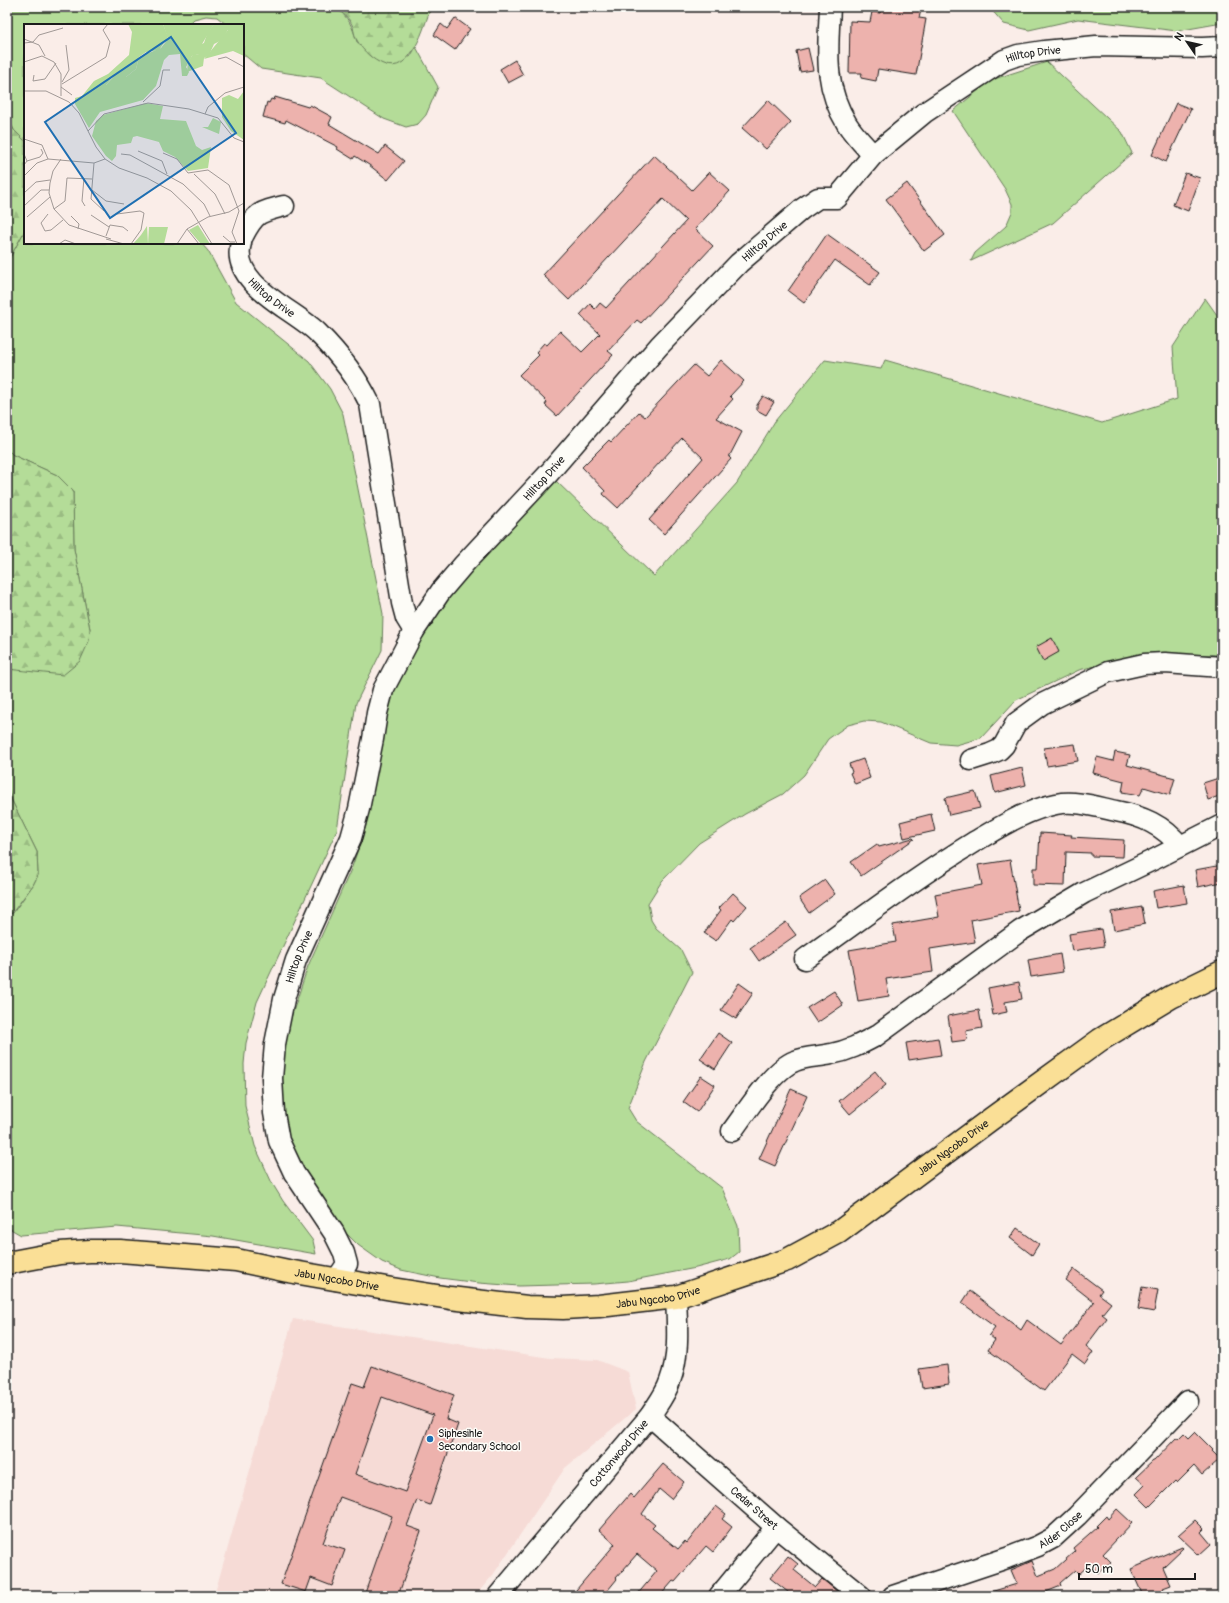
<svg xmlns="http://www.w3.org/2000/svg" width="1229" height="1603" viewBox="0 0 1229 1603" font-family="Pangolin,sans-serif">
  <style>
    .built { fill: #f6dbd6 }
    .grass { fill: #b4dc98; stroke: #687c5a }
    .forest { fill: url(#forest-firs); stroke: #687c5a }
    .building { fill: #edb2ad; stroke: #1c1c1c; fill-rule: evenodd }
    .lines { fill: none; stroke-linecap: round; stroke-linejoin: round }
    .minor-casing { stroke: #1c1c1c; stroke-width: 23 }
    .major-casing { stroke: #1c1c1c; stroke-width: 25 }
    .minor { stroke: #fdfcf7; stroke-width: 20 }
    .major { stroke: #fadf96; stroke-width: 22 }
    .poi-dot { fill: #1f6fb2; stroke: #fdfcf7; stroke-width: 1.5 }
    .labels { text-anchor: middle; stroke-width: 3; stroke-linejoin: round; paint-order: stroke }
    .street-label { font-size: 11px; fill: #1c1c1c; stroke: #fdfcf7 }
    .poi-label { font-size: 11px; fill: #1c1c1c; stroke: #fdfcf7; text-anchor: start }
    .inset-road { fill: none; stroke: #a19996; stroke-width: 1 }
    .view { fill: #1f6fb2; fill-opacity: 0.15; stroke: #1f6fb2; stroke-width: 2 }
    .inset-edge { fill: none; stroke: #1c1c1c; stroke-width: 2 }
  </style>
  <defs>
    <pattern id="forest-firs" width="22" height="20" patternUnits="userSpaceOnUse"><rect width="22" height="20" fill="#b4dc98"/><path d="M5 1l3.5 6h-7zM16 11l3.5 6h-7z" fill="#9abc82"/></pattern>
  </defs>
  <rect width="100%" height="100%" fill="#faede8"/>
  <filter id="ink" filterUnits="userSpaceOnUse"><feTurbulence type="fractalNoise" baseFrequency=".025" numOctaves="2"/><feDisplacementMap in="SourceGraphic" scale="8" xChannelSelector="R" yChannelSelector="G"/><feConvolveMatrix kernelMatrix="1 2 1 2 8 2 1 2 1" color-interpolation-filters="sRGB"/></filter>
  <g filter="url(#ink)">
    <path class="built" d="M293,1319L550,1358L597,1360L628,1372L636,1409L565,1468L493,1575L475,1596H214Z"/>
    <path class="grass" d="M7,7H335C349,18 352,25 357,42L410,57L416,47L438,87L426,115L418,124L406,127L384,119L321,78L261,69L243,54V25H227L217,17L206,16L194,19L188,25H25V141L14,130L7,117Z
      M989,7H1222V23L1177,31L1078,19L1029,30L1004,24Z
      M1047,62L1122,132L1132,153L1053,223L971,261L975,253L1006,226L1012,212V204L1005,189L953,111L991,80Z
      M25,230V243H201L208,251L236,302L309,361L330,389L343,414L383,614L382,650L356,703L337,830L257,1002L246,1043L244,1064L245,1106L255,1146L272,1183L283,1201L313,1241L316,1254L213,1236L117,1227L21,1235L7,1227V915L13,913L33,885L38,875L37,852L11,799L7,784V669L90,629L74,549L73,491L57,475L13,455L7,449V263Z
      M1205,298L1222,322V655L1145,654L1079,670L1016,700L981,738L956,745L931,743L881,722L864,721L848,725L828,739L804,775L783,794L745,814L699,843L662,881L648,903L651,920L656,928L681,950L692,972L646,1062L628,1108L636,1121L722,1188L738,1226L739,1252L730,1259L696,1268L628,1281L594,1284L519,1286L479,1283L440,1278L401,1270L382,1262L358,1245L331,1218L309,1187L287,1134L280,1094L286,1033L308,966L352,867L366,826L384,723L397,682L438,607L555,480L654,576L737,483L775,421L825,360L881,369L885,360L1102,423L1177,399L1173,347Z"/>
    <path class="forest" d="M335,7H431C424,26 412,76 383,64C373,60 363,51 358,42C355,38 354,32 353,27C350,18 342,13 335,7Z
      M7,117L14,130L25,141V230L7,263Z
      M7,449L13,455L57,475L73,491L74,549L90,629L89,641L80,661L63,675L7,669Z
      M7,784L11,799L37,852L38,875L33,885L12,913L7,915Z"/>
    <path class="building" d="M881,7H903L921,10L919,18L926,19L916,75L878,69L876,81L861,78L862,73H849L850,21L870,22L872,12L880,13Z
      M455,18L470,29L455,50L434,35L441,24L447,29Z
      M808,48L813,70L800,72L796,51Z
      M515,60L523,75L508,83L500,69Z
      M275,97L308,107L310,105L332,117L329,124L379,154L385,146L404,161L388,180L369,165L355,156L353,159L337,149L338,147L286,120L285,123L263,117L267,102L269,103L271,99L274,100Z
      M768,100L791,122L766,149L742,128Z
      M1176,103L1191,109L1166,162L1152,155Z
      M654,155L692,190L709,172L730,191L695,229L713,246L641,323L637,320L608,351L613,355L557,416L545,405L547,402L519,375L539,355L536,352L544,343L547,345L560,331L582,352L600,334L580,315L590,304L595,309L600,303L606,308L686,221L663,199L569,300L543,275Z
      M1185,173L1200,178L1188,211L1173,205Z
      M907,183L945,235L924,251L886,199Z
      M827,234L880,272L870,285L835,260L804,303L788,291Z
      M721,360L744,381L730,396L733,399L716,418L742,432L729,457L731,459L664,534L649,520L703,458L682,438L618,508L603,494L605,491L582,467L609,440L611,442L639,412L645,417L694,365L707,376Z
      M763,396L774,402L766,415L757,410V405Z
      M1052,638L1059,652L1043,661L1036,647Z
      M1075,744L1078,761L1047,766L1044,748Z
      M1115,752L1130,755L1127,765L1175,778L1170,795L1144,787L1140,795L1122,792L1124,781L1093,773L1097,757L1113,761Z
      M863,759L870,778L855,784L850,773L852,772L849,764Z
      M1022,768L1026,785L995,793L991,776Z
      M1222,777V795L1208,800L1203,783Z
      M975,791L980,808L949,815L945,798Z
      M931,814L935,831L904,838L900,822Z
      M1040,833L1072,835L1071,837L1124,840L1123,857L1091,856V853L1066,852L1065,886L1033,885V868H1038Z
      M913,838L914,839L861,876L851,862L877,844L879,847Z
      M1010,860L1019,911L971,920L975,942L930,949L933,972L886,979L889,996L858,1001L849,950L896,942L893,925L939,917L935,894L982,885L978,865Z
      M1222,865V882L1198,887L1195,870Z
      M825,880L835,894L809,913L799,898Z
      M1184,885L1187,903L1156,908L1153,891Z
      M733,893L747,906L734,921L732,919L716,941L704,933L721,910L719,908Z
      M1142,907L1145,924L1114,930L1111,912Z
      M786,922L796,935L759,961L750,948Z
      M1101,929L1104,946L1072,951L1069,934Z
      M1060,954L1063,972L1031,977L1028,960Z
      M1019,982L1022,999L1005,1002L1007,1012L993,1015L988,988Z
      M739,983L753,993L736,1019L721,1010Z
      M834,991L843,1005L817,1023L807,1008Z
      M979,1010L982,1028L966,1031L967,1040L952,1042L948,1016Z
      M718,1033L732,1043L715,1069L700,1059Z
      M938,1038L941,1055L909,1060L906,1043Z
      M875,1071L886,1085L850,1114L839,1101Z
      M701,1076L715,1085L697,1112L683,1102Z
      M791,1089L807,1096L775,1166L759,1159Z
      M1017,1228L1039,1244L1032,1255L1010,1238Z
      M1074,1269L1102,1290L1099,1294L1111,1303L1102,1314L1107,1318L1086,1346L1093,1352L1085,1364L1072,1354L1044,1391L988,1350L995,1340L989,1335L995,1327L962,1303L970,1291L1021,1330L1027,1320L1061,1345L1094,1302L1066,1280Z
      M1142,1287L1158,1290L1154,1312L1138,1309Z
      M947,1365L949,1384L922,1388L919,1369Z
      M372,1366L454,1395L446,1419L458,1424L430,1505L417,1500L407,1526L421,1531L398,1596H364L392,1516L340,1497L323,1543L345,1550L332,1586L311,1578L306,1592L281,1584L352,1383L364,1387ZM382,1397L433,1415L405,1492L355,1474Z
      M1195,1432L1213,1450L1212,1451L1220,1459L1202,1475L1194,1466L1177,1483L1175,1481L1149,1507L1136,1494L1145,1485L1136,1477L1153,1461H1154L1176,1438L1178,1439L1184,1433L1189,1438Z
      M663,1464L684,1482L671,1499L659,1489L642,1514L655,1525L652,1528L678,1549L685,1541L687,1543L716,1506L726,1514L722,1519L732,1527L713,1552L706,1546L675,1582L673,1581L660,1596H636L657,1571L637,1554L616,1578L617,1579L603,1596L598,1591L594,1596H571L615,1544L599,1530L630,1494L634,1498Z
      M1117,1509L1132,1523L1103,1554L1111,1562L1098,1573L1090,1564L1079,1574L1075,1570L1060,1583L1061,1586L1036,1596H988L987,1593L1017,1584L1011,1570L1032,1561L1038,1576L1055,1569L1075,1551L1073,1548L1097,1527L1096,1526L1106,1516L1108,1519Z
      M1195,1520L1204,1529L1201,1532L1211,1544L1199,1555L1178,1535Z
      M1182,1547L1183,1548L1163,1567L1171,1585L1163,1588L1167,1596H1143L1131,1569Z
      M788,1556L798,1564L794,1570L815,1587L822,1579L843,1596H793L770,1578Z"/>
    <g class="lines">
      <defs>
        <g id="minor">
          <path d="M830,7C828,51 823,85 847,124C854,135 864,145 873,155"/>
          <path d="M243,236C255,213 259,212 284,206"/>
          <path id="s1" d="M241,243C229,284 295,310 318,333C339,354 357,377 370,404L402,603L406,618L414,631"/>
          <path d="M971,760L990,754L999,750L1004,745L1016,723L1042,704L1108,672L1144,664L1165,663L1222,667"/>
          <path d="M805,959C861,919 915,878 974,842C1000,827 1026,810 1056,804C1075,800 1097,807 1116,811C1142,816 1163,825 1180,846"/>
          <path d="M732,1131C747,1111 773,1069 795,1061C807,1056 819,1057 831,1054C848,1051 861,1044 876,1036L1020,931L1084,893L1157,858L1222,825"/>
          <path id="s2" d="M336,1280L347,1264L344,1253L334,1233L294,1173L279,1141L274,1113L272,1078L275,1044L284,999L296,960L351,838L359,809L373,739L377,713L383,690L414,631L441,591L464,564L549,473L659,346L739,263L802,209L818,198H837L873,155L924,113L1004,60L1018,55L1044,51L1096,46L1202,48L1222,47"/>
          <path id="s3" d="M650,1416L776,1527L861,1596"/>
          <path id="s4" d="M498,1596L650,1416C657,1405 666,1394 670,1381C680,1354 677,1325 676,1297"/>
          <path d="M719,1596L776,1527"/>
          <path id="s5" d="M893,1596L1007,1558L1038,1546L1053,1538L1077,1516L1188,1401"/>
        </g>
        <g id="major">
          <path id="s6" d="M7,1263L60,1253L90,1251H120L236,1260L288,1271L392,1289L450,1298L527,1307L563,1308L599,1306L676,1297L787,1260L839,1232L991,1119L1100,1040L1171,997L1222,972"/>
        </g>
      </defs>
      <use href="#minor" class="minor-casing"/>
      <use href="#major" class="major-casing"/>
      <use href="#minor" class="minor"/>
      <use href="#major" class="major"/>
    </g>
  </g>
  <circle class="poi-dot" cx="430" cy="1439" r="4"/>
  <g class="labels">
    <g class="street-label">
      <text dy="4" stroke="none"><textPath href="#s2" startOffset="1558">Hilltop Drive</textPath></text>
      <text dy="4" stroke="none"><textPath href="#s2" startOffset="1222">Hilltop Drive</textPath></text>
      <text dy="4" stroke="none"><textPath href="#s1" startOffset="67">Hilltop Drive</textPath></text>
      <text dy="4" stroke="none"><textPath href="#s2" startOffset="898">Hilltop Drive</textPath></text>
      <text dy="4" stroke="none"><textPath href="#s2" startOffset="349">Hilltop Drive</textPath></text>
      <text dy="4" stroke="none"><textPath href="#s6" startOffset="993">Jabu Ngcobo Drive</textPath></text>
      <text dy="4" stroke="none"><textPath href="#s6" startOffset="333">Jabu Ngcobo Drive</textPath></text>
      <text dy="4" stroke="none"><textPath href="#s6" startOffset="657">Jabu Ngcobo Drive</textPath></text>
      <text dy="4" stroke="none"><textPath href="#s4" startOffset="187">Cottonwood Drive</textPath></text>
      <text dy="4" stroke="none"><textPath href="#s3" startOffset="139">Cedar Street</textPath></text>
      <text dy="4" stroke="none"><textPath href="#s5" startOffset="181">Alder Close</textPath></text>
    </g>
    <g class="poi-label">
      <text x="438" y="1437">Siphesihle<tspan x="438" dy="13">Secondary School</tspan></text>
    </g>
  </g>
  <g transform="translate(24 24)">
    <rect width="220" height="220" fill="#faede8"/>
    <path d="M139,0H190L175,25V30L168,32L162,43L165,48L163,52H158L156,30L145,31L140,36L132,62L119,76L76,88L65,104L51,80V74L58,72L70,57L82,61L94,48L102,53L112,45L115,33L137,24L144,15ZM192,0H220V32L209,27L180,35L204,6V1ZM220,67V116L207,107L198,93V74L205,71L214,75ZM122,79L139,82L136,95L162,97L172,122L178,126L187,123L184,144L164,147L151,133L139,127L135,118L113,112L109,113L107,119L93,121L92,132L88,137L82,132L68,112L72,97L79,91ZM189,94L197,98L195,110L178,103H184ZM174,201L186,220H177L165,206ZM125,203H144L140,220H124Z" fill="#b4dc98"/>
    <path d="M104,0H139L144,13L135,26L122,28L115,33L112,45L102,53L97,54L92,49L82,61L76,62L70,57L84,50L105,31L108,8ZM190,0L204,1L205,4L198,16L190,20L185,31L180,34L179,42L163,48L164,37L169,31L175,30V21L180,19L183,10ZM123,202L124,220H109L117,211Z" fill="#b4dc98"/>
    <path class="inset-road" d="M0,15L15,21L21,32M0,19L9,18L15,11L39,4M194,35L202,33L220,43M0,38L18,32L30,38L37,50V72M10,51L9,57L21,55L32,39M38,58L45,46L42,21M38,60L82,33L86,18L79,6L84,0M37,63L48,71M0,67H22L45,78L55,89L72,123L81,135L95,144L123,154L147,167L167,186L188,220M119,78L136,62L139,46H146M181,90L184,83L201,69L220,63M64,107L80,90L124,79L165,85L194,94L210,114L220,118M0,115L18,121L24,135M114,127L138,137L143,150M139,129L153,135L164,149L184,146L205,161L215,187L208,208L213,220M0,130L3,137L0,141M97,130L106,131L159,160L180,180L186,192M37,135L29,147L26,159L25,169L30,185L45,201L87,215M3,137L16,133L19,129L17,125M70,139L67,175L80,187M170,150L191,170L201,190M0,152L13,139L24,135L70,139L81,135M60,154L58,177L61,182M68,166L82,177L100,180M0,169L12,158L26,156M0,182L17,166H25M30,185L41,177L43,154L68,155M24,190L17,199L21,207L27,206L39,196M93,190L116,187L120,189L117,206L107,220M67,191L85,203M47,192L55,200L54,205M3,193L26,173M163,205L175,220M82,212L86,201L99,203L104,207M199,212L206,218H211M82,215L100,220M35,220L41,216L52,220M153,220L163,205L184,193L205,188L220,179"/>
    <path class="view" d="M147,13L212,109L86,194L21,98Z"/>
    <rect width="220" height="220" class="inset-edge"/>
  </g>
  <rect width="1229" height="1603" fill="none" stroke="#fdfcf7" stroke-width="24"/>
  <rect x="12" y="12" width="1205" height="1579" fill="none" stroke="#1c1c1c" stroke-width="1.5" filter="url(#ink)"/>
  <g transform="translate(1187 42) rotate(304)" stroke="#fdfcf7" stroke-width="3" paint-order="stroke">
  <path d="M0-3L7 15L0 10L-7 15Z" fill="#1c1c1c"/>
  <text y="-6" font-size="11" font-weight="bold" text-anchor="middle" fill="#1c1c1c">N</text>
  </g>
  <path d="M1079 1573v6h116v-6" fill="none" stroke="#1c1c1c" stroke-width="2"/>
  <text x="1085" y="1573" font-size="12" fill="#1c1c1c" stroke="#fdfcf7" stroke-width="3" paint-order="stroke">50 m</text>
</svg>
